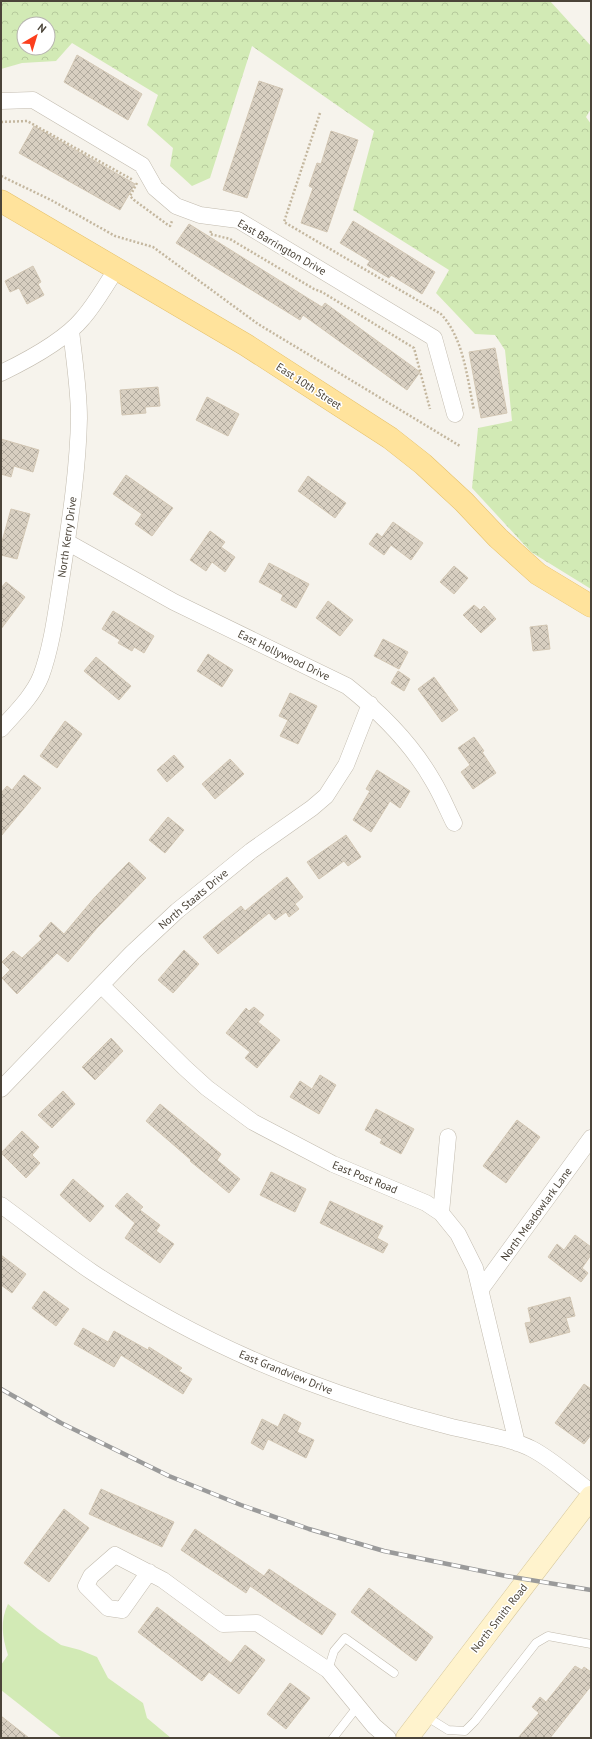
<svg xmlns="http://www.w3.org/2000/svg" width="592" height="1739" viewBox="0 0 592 1739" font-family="'PT Sans',sans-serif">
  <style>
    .green { fill: #d2eab5 }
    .forest { fill: url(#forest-crowns); fill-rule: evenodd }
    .building { fill: url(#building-cross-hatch); stroke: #d3c7b4 }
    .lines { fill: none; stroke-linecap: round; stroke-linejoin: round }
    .lane-casing { stroke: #c2bbae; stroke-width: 9 }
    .street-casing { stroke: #c2bbae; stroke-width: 17 }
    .secondary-casing { stroke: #d6c79b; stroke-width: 23 }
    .primary-casing { stroke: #e6c16a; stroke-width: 23 }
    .path { stroke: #c4b79f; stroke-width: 2.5; stroke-dasharray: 2 2; stroke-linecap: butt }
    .lane { stroke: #fff; stroke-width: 8 }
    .street { stroke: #fff; stroke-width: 16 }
    .secondary { stroke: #fff3cd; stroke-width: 22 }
    .primary { stroke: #ffe39c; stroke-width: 22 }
    .rail-casing { stroke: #9a9a9a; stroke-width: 4.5 }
    .rail { stroke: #fff; stroke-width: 3; stroke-dasharray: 9; stroke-linecap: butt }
    .labels { text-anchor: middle; stroke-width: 3; stroke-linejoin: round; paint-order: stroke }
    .street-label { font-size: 11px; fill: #4b4439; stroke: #fff }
  </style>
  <defs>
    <pattern id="forest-crowns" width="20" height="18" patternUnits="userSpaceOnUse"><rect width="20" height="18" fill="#d2eab5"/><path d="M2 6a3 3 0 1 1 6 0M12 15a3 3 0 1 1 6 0" fill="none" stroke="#b6ca9c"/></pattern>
    <pattern id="building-cross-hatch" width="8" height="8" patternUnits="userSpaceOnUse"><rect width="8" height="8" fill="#d8cfc1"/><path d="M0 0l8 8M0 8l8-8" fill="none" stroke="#b1aa9e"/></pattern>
  </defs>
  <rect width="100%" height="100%" fill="#f6f3ec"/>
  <path class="green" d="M8,1604L38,1629L61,1645L80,1650L97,1657L108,1678L143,1703L147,1718L171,1738H62L1,1690V1665L8,1655C2,1636 0,1621 8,1604Z"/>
  <path class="forest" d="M1,1H550L591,46V109L586,117L591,124V589L531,552L472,488L478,428L512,421L505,350L495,335L475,334L436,293L449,270L353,210L374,131L252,46L210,178L192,186L170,166L173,148L147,125L158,95L72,43L56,61L22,63L1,69ZM24,24H48V48H24Z"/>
  <path class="building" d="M77,55L142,94L128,120L64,82Z
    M259,81L283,89L247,198L223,190Z
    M34,126L135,184L120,210L19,153Z
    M331,131L358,140L327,232L301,223L313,188L309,186L317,163L321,164Z
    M353,221L435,272L422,294L391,275L389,278L367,265L370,261L340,243Z
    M189,224L322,307L325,303L420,372L407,390L303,315L300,320L176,243Z
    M33,266L41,282L38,284L44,295L27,304L19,288L10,292L5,281Z
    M495,348L507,413L481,418L469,352Z
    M158,387L160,406L145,407L146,413L122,415L120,390Z
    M207,397L239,414L228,436L196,420Z
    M1,439L39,450L33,472L14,466L11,477L1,474Z
    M126,475L173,508L152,536L135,524L142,514L113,494Z
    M308,476L346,503L335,518L298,491Z
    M11,509L30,514L17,559L1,555V545Z
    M393,522L423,543L411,560L391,545L384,555L369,544L377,533L382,537Z
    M210,531L225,542L221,547L235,557L225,572L212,562L206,571L190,560Z
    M269,563L309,584L296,608L281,600L283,595L259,582Z
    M454,566L468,578L454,594L440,582Z
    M6,582L25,597L1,629V588Z
    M328,601L353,620L340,636L316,618Z
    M474,605L480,610L484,606L496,619L481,633L463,615Z
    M113,611L154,636L144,653L134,647L132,651L118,643L120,640L102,629Z
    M547,625L550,649L533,651L530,627Z
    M383,639L408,652L399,669L374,656Z
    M208,654L233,670L222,687L197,671Z
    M96,657L131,686L119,700L84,671Z
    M398,671L410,679L404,691L391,683Z
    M434,677L458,710L442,722L418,689Z
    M290,693L317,706L298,744L280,736L288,720L279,716Z
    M65,721L82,734L57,768L40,756Z
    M474,737L484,751L482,752L496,773L473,789L461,772L470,765L458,748Z
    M174,755L184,767L167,782L157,770Z
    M230,759L244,774L215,799L202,784Z
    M377,770L410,791L400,808L390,801L371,832L353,820L370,791L366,789Z
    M24,775L41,788L1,836V793L7,786L12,790Z
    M168,817L184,830L165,853L149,840Z
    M346,835L361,857L348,866L344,861L319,879L307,862Z
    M129,862L146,878L97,928L68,962L57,953L17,994L2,978L10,970L2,962L13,951L22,958L42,939L39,936L51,922L64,934L95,897Z
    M287,877L303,897L295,904L299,909L289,917L286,912L275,920L269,913L218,954L203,937L241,906L245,911Z
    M184,950L199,964L173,993L158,980Z
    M254,1007L264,1015L258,1022L280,1040L257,1068L245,1058L250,1052L226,1033L246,1008L249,1011Z
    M111,1038L123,1051L95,1080L82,1067Z
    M320,1075L336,1085L319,1114L290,1097L300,1081L312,1089Z
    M63,1091L75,1104L52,1128L38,1115Z
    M160,1104L221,1154L217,1160L240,1179L229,1193L190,1161L191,1160L146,1121Z
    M376,1109L414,1129L401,1154L380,1143L382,1139L365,1130Z
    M517,1120L540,1137L506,1183L483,1166Z
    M22,1131L39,1147L32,1155L40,1163L26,1178L1,1153Z
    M271,1172L306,1189L295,1212L260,1195Z
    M73,1179L104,1206L90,1222L60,1195Z
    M127,1193L143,1207L140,1210L160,1225L156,1231L174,1244L160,1263L125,1238L135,1223L115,1206Z
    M330,1201L383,1226L377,1238L388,1244L383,1253L320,1223Z
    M575,1235L591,1247V1255L582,1268L588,1273L581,1282L548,1257L557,1244L564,1250Z
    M1,1255L26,1274L12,1293L1,1285Z
    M44,1291L69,1309L56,1326L32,1308Z
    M570,1297L575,1316L566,1318L570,1332L530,1343L525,1323L531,1322L528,1308Z
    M83,1328L108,1342L114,1331L148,1350L149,1347L182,1368L179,1371L192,1379L183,1394L121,1355L114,1367L74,1344Z
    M584,1384L591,1389V1435L584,1444L555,1423Z
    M284,1414L301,1423L297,1432L314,1440L306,1458L268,1439L263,1450L251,1443L262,1419L278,1427Z
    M101,1489L174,1522L162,1547L89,1514Z
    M64,1509L89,1528L49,1582L24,1563Z
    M195,1529L264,1576L269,1569L336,1614L322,1635L250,1586L246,1593L181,1550Z
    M369,1588L433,1637L416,1661L351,1612Z
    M157,1607L231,1663L245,1645L265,1660L239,1694L209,1672L202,1681L138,1632Z
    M575,1666L582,1670L584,1667L591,1672V1686L550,1738H518L539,1713L532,1707L540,1697L546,1702Z
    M290,1683L310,1698L286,1729L267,1714Z
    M1,1716L29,1738H1Z"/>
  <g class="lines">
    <defs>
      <path id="lane" d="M328,1670L334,1651L345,1638L394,1673
        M424,1715L448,1730L465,1731L475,1721L536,1643L548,1636L591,1644
        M333,1738L358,1706"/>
      <path id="street" d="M1,101L33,100L142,165L155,188L176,206L200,215L238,220L434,338L455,414
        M1,373C28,360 64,341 83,318C96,303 105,286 116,270
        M67,542L174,602L347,686C380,712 412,744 433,781C441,794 447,809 454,823
        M1,729C15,713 33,696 41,676C52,646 56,612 61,581C69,527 78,472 79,418C79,389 74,359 71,330
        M101,985L185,1068L207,1088L253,1122L333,1164L426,1203L441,1213L458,1234L475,1268L517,1443
        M1,1089L132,953L177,911L251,851L312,808L326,796L346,765L370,704
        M1,1205C31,1227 61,1251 92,1272C158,1316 231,1353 305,1381C352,1399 401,1414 448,1426C475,1433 508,1437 532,1449C553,1460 572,1478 591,1492
        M441,1213L448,1137
        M481,1289L591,1138
        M149,1572L122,1610L108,1608L86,1586L91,1576L115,1555L163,1580L223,1624L257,1623L328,1670L374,1726L388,1738"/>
      <path id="secondary" d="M407,1738L591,1497"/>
      <path id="primary" d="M1,201L246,345L390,438L423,464L464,502L498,538L538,574L591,606"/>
    </defs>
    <use href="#lane" class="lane-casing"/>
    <use href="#street" class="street-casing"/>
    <use href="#secondary" class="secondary-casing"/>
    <use href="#primary" class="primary-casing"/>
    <path class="path" d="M320,113L284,222L441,314C464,339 467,378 474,410
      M1,122L27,121L133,180
      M1,176L51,200L115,236L153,247L258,324L460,446
      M137,183L130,196L134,200L168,225L170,226L172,221
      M211,231L210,234L230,239L314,289L322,292L414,348L430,409"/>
    <use href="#lane" class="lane"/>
    <use href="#street" class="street"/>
    <use href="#secondary" class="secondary"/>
    <use href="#primary" class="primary"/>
    <defs>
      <path id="rail" d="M1,1389L61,1423L169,1476L241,1505L309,1529L384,1551L506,1576L591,1590"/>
    </defs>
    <use href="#rail" class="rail-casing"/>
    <use href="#rail" class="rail"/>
  </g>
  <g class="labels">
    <g class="street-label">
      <text transform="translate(282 247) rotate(30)" y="4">East Barrington Drive</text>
      <text transform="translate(309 386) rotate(33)" y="4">East 10th Street</text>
      <text transform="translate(67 537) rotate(-82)" y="4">North Kerry Drive</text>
      <text transform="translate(284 655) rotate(26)" y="4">East Hollywood Drive</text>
      <text transform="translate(193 899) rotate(-40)" y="4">North Staats Drive</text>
      <text transform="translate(365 1177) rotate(22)" y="4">East Post Road</text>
      <text transform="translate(536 1214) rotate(-54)" y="4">North Meadowlark Lane</text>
      <text transform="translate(286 1372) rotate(22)" y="4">East Grandview Drive</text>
      <text transform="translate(499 1618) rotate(-52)" y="4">North Smith Road</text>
    </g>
  </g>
  <rect width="592" height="1739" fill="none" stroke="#4b4439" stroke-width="4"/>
  <g transform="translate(36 36) rotate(38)"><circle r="19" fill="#ffffff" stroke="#b7b4b0"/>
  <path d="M0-3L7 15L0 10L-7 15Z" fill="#fc3f1d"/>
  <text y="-6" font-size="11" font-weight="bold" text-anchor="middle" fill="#4b4439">N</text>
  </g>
</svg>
